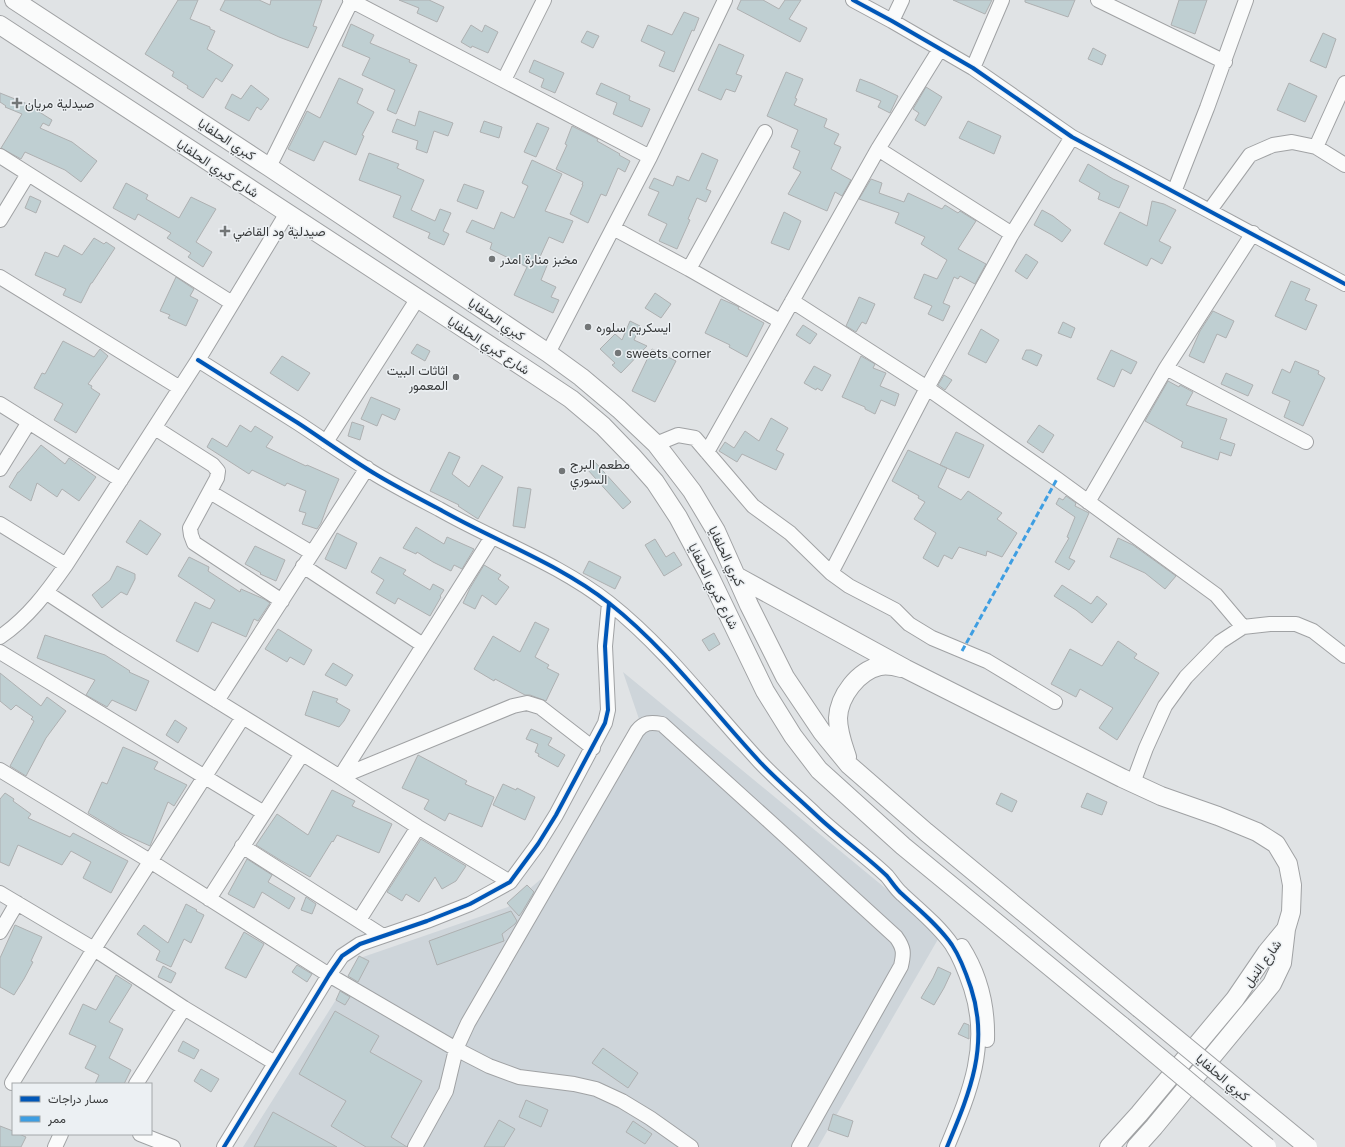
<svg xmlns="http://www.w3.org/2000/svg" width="1345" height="1147" viewBox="0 0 1345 1147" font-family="'DM Sans',Vazirmatn,sans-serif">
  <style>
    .built { fill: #ced5da }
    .building { fill: #bfcfd2; stroke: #aeb0b1 }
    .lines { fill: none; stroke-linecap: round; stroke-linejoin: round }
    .minor-casing { stroke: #a0a2a4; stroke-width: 16 }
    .major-casing { stroke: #a0a2a4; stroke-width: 20 }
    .minor { stroke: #fafbfb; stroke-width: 14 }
    .major { stroke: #fafbfb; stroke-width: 18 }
    .major-bridge-casing { stroke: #a0a2a4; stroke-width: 20; stroke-linecap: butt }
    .major-bridge { stroke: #fafbfb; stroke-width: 18 }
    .quiet { stroke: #3e9ee2; stroke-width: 3; stroke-dasharray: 6 3; stroke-linecap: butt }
    .cycleway-casing { stroke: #ecf0f3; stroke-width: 6 }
    .cycleway { stroke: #0057b8; stroke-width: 4 }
    .poi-dot { fill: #737677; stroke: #ecf0f3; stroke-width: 1.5 }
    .labels { text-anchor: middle; stroke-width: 3; stroke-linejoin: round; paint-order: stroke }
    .poi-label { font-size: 13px; fill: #393b3c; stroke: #ecf0f3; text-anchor: start }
    .street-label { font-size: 13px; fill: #393b3c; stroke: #ecf0f3 }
  </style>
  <rect width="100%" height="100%" fill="#e0e3e5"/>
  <path class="built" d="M623,672L941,934L818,1147H243L363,957L508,907L547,874L640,722Z"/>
  <path class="building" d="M178,0H198L190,19L210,27V29L215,31L207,49L233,65L222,82L216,78L203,98L187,88L188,86L172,76L174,72L145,54Z
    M225,0H259L270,5L271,0H322L313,26L317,27L308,48L279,37L220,10Z
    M399,0H429L444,7L437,22L417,13L419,8Z
    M741,0H763L779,9L785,0H801L789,19L807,28L800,42L737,9Z
    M953,0H992L985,14Z
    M1025,0H1075L1068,17L1025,2Z
    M1179,0H1207L1195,34L1171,25Z
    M684,12L699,18L694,31L692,30L674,72L659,66L665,52L641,41L648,25L672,35Z
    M351,24L374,35L370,43L410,60L409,62L417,65L396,114L387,110L395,90L362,75L370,58L342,46Z
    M471,25L482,32L485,25L498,32L488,53L472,46L471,48L461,42Z
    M587,31L599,36L593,48L581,42Z
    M1323,33L1336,39L1326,68L1310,61Z
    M719,44L744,55L736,74L742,76L735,92L726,89L721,100L698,90Z
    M1093,48L1106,55L1102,65L1088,59Z
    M534,60L564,73L555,93L541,87L544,79L529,72Z
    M786,72L803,79L795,98L797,99L794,105L827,119L824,127L839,134L834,144L841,147L831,169L851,180L842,196L835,192L827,211L788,194L801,172L793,168L800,151L791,147L798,130L767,116Z
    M339,78L363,89L357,103L374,112L362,135L364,136L356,155L324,141L314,161L288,149L307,111L320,118Z
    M860,79L873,84L898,96L890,113L878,107L881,101L856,91Z
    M601,83L630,96L629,100L650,109L642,127L613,114L617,103L596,94Z
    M1289,83L1317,96L1305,122L1277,110Z
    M251,85L269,99L261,110L257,107L249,121L225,108L232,94L241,99Z
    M926,87L942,97L925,126L915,120L919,113L913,109Z
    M0,93L25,103L52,120L49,126L43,123L40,128L72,142L97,161L81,182L65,170L25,152L21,159L1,148L22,114L5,107L6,106L0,102Z
    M419,111L453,123L448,136L434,131L427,153L416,149L418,141L392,132L397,119L415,126Z
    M484,121L502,127L499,138L480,132Z
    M968,121L1001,136L994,154L959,138Z
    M537,123L549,128L536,157L524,152Z
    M572,126L598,139L597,141L620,154L619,155L630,161L625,172L618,168L606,196L601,194L588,223L570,214L583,185H582L583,182L556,169L567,145L565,144Z
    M369,153L399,164L397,168L424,180L411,210L435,221L440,209L451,213L443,231L449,234L444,245L428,238L430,233L393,217L401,196L359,180Z
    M702,153L718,160L706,189L711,191L706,202L697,198L688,219L690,220L677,249L659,241L667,224L648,215L659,192L649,188L654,178L673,186L677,176L689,181Z
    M532,160L562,174L545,211L573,221L563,243L549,237L539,259L548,263L541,280L556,287L551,297L559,300L553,313L514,295L527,267L490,249L492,243L466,232L472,220L494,229L501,212L514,218L528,186L522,183Z
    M1088,164L1113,179L1129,186L1119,208L1098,199L1100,193L1079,181Z
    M871,179L882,183L879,193L904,202L908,193L942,209L945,205L958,213L960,211L976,221L958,249L986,264L975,284L960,276L958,279L954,277L943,303L950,306L943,321L928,314L932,306L914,298L924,274L937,279L947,260L921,244L925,237L895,223L899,213L859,199Z
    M126,183L148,195L146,199L179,218L191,197L216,209L196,242L212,252L203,267L188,257L191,253L167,238L171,233L138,214L135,220L113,208Z
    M464,184L484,191L477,209L457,201Z
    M30,196L41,201L36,213L25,208Z
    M1152,201L1164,204L1176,210L1159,241L1171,247L1162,264L1151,258L1147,266L1104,244L1120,212L1147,226Z
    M1042,210L1053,216L1071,230L1062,242L1052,235L1034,225Z
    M784,212L801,221L789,250L771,243Z
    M94,238L104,244L106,242L115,248L92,283H91L81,303L63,295L66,289L35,275L45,252L58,257L64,245L82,255Z
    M1026,254L1038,262L1027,279L1015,271Z
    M176,277L194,289L190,296L198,300L186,326L168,318L170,315L160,311Z
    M1291,281L1310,289L1305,300L1317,305L1306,330L1275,316Z
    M655,293L671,304L661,318L645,308Z
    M859,297L875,304L866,324L862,322L856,332L846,326Z
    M721,299L735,305L739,307L738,309L764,323L747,357L729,347L730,345L705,333Z
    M1213,311L1234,321L1226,338L1217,334L1204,363L1189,356L1200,331Z
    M630,321L640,326L634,340L647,346L621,373L612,365L615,363L600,349L615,334L622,340Z
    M1063,322L1075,328L1071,338L1058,333Z
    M803,325L817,334L810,344L796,335Z
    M981,329L999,340L986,363L968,354Z
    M63,341L94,357L100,349L108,356L88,384L92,386L91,388L100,394L76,433L54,420L63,404L34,388L42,373L45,374Z
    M417,344L430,351L425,361L411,353Z
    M652,349L676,361L655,402L632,391Z
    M1026,350H1031L1042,355L1037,366L1022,359Z
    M1111,350L1137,362L1131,374L1122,369L1114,387L1097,379Z
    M282,356L310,373L298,391L270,373Z
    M861,356L875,364L873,368L886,373L880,386L899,394L895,406L881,400L875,414L865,409V407L842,397Z
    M1295,361L1319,371L1318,374L1325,378L1303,426L1284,417L1290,401L1272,393L1282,369L1290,373Z
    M814,366L831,375L822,391L817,388L816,390L804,383Z
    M1226,373L1253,385L1248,396L1221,384Z
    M944,375L952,380L945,390L938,385Z
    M1168,381L1179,387L1180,385L1193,392L1186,405L1227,419L1220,439L1235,444L1231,456L1220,452L1218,460L1181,447L1183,442L1145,421Z
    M371,397L400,409L395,420L382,414L377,426L361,419Z
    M771,418L788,428L776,450L784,454L776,470L742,454L737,462L719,451L725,442L734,448L745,431L759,441Z
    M352,422L364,426L360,440L348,436Z
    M240,425L251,432L255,426L273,437L266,447L306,466L307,465L339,479L328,504L321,523L317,529L302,524L306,513L299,511L306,491L287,483L285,486L252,470L249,474L207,447L212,438L227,447Z
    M1039,425L1054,435L1043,453L1027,442Z
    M956,432L984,445L969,478L940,465Z
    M41,445L65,464L69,458L96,477L79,501L62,489L57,497L37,483L31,501L9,487L18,472H19Z
    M908,450L947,468L938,487L961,500L968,491L1002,513L997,519L1017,533L1002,557L987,551L986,556L959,547L952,559L944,555L938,567L923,558L936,533L914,519L925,502L918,498L919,496L892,481Z
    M449,452L460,457L452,474L469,487L482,465L503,477L478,519L458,506L459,505L430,491Z
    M595,462L631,502L623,509L587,469Z
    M518,487L531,489L525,528L513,526Z
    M1066,496L1076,503L1075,506L1089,513L1069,558L1075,561L1069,570L1055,562L1069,538L1067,537L1075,517L1056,504L1059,498L1063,500Z
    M140,520L161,534L147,555L126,542Z
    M416,527L444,544L447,537L474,549L462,569L454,565L451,571L433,562L417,552L416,554L403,548Z
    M337,533L357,543L346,569L325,559Z
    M1118,538L1133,545L1176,576L1165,589L1145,573L1110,557Z
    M655,539L666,557L674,552L682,565L664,576L645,545Z
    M255,546L285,560L276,581L260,574L261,573L245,564Z
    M189,557L209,567L208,571L240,592L241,589L264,599L270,603L258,621L254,619L246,637L212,622L198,652L176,641L195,602L210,609L215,600L178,576Z
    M380,557L406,570L403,574L430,590L433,584L444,590L440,596L441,597L430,616L398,598L395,604L376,593L384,580L371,572Z
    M589,561L621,577L615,589L583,573Z
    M484,565L501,575L498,579L509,587L496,605L482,595L475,609L463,603L470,588Z
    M117,566L135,574V579L127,595L121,592L102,608L92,595L110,580Z
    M1062,585L1091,604L1097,596L1107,604L1092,623L1076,610L1054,596Z
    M535,622L549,629L535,657L549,665L547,668L559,674L546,701L530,695H525L495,679L494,681L474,669L493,636L520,652Z
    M278,629L312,650L304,665L290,657L287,662L265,649Z
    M714,633L720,644L709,651L702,640Z
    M45,635L105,655L130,671L129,672L149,681L136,711L112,700L107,707L86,695L95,680L37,658Z
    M1118,641L1137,654L1134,658L1159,673L1117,740L1099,728L1113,708L1080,689L1076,697L1051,684L1070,649L1102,666Z
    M333,663L353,675L346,686L325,675Z
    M0,673L41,706L47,697L66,711L46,738L26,776L10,766L34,721L31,719L33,717L16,705L11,710L0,701Z
    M313,691L338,699L336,702L350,710L344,721L339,727L305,715Z
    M175,720L187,728L178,743L166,735Z
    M531,729L552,738L548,745L565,755L558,767L538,756L539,754L535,752L538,744L526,739Z
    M123,747L158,762L154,769L187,785L174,806L168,802L150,846L121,833L88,813L102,782L107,784Z
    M418,755L467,781L465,784L494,797L482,827L449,813L445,821L424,809L429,800L402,788Z
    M503,784L516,790L517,788L535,797L525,820L493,805Z
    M332,790L355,801L352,806L392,824L379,853L337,835L333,842L332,841L310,877L280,860L256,845L277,814L308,835Z
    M5,793L14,799L13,801L31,814L28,818L70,837L73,833L128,861L111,893L83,878L91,862L71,851L62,865L18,845L9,866L0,862V799Z
    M1001,793L1017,801L1012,812L996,804Z
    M1087,793L1107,802L1102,815L1081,807Z
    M421,839L466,866L456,881L442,889L435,877L419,902L406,894L402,901L387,892Z
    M247,859L272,875L268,882L295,898L289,909L262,892L254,908L228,894Z
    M527,885L534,892L522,912L519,916L507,903Z
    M306,897L316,904L312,914L301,910Z
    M186,904L197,910L196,911L204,915L191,943L184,939L171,967L156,960L160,951L137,934L144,925L168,943Z
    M511,911L517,921L515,924L502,934L504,941L437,965L429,941Z
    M15,925L42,937L31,961L33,962L24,979L14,995L0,987V958Z
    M244,932L264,944L246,978L225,968Z
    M359,956L369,961L358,982L348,976Z
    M297,965L312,974L307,982L292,972Z
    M163,966L176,973L171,983L158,977Z
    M938,967L951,973L944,988L934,1005L921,998L933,978Z
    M116,975L132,985L109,1022L123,1029L109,1058L131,1070L124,1084H95L99,1075L85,1068L96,1046L69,1034L83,1004L96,1010Z
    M340,991L350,997L345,1005L336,1000Z
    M335,1011L379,1036L370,1052L422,1081L391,1137L407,1147H366L331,1126L346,1101L299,1074Z
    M964,1023L969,1025V1039L958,1034Z
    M183,1041L199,1050L194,1059L178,1051Z
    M603,1048L638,1073L628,1088L592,1063Z
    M201,1069L219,1079L211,1092L194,1081Z
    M526,1100L548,1110L541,1127L519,1117Z
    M273,1112L337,1147H254Z
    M833,1114L853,1121L848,1137L828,1130Z
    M499,1120L515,1129L504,1147H484Z
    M633,1121L652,1134L645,1144L626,1132Z
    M0,1126L13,1131V1134H19L26,1137L21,1147H0Z"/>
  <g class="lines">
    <defs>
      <path id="minor" d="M350,0L650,157
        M853,0L892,21L973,68L1072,137L1345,284
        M1098,0L1225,62
        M892,21L902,0
        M973,68L1002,0
        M504,80L544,0
        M1316,147L1345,83
        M878,149L1012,234
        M0,156L232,303
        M269,167L352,0
        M1174,192L1207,108L1246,0
        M1210,210L1250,155L1273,145L1292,142L1316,147L1345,165
        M0,220L28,174
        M613,228L689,269L780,321
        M689,269L765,132
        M0,277L180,388
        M792,301L927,388L1057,479L1216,595L1243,627
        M548,353L650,157L725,0
        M198,360C231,381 265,402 298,423C324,440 350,459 377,475C397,487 418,498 439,509C495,541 558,563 609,603C667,649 710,708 760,762C777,780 797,797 815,814C838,836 864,854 887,876C892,882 896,889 902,894C919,910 938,925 952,945C960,957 966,973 971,988C990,1046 969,1094 947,1147
        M1166,368L1306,442
        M0,404L121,480
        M155,428L213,465L218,471L217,478L190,528L191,535L194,543L282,601
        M326,442L418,298
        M656,444L678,435L695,438L753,506L790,533L831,573L849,586L895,610L909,624L932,638L987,661L1055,702
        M707,452L878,149L940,49
        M0,469L29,422
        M210,492L312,553
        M1088,502L1166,368L1253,233
        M0,524L66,565
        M303,566L423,645
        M831,573L927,388L1012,234L1072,137
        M47,593L117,639L340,777L418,827L510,882
        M0,637C28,618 47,592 66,565L198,360L287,213
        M0,652L264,813
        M217,701L367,468
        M0,770L150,861L329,975L456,1049L489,1066L519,1077L574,1084L596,1089L622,1101L650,1118L691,1147
        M340,777L492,537
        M340,777L513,706L527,703L540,707L593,748
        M1133,783L1146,748L1165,706L1186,677L1220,642L1243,627L1270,624H1296L1313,631L1345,656
        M242,846L383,936
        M0,893L94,949L184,1008L275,1063
        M209,899L302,754
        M359,920L418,827
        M0,932L17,903
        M962,946C980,974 988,1007 987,1040
        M12,1083L94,949L243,717
        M136,1084L184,1008
        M140,1134L173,1147
        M55,1147L61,1134
        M224,1147L329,975L342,956L360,944L427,921L470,904L510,882L538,844L556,815L605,723L608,710L605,646L609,603
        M415,1147L446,1091L456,1049L468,1023L637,731C644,722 651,722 662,724L769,821L896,937C904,948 904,953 901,966L799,1147"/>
      <path id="major" d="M14,0L269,167L548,353L581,377L619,409L656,444L692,491L716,531L749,605L785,677L822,732L849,765L926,832L1139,1008
        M0,25L535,375L571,399L603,426L632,456L655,482L678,517L709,575L765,691L793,736L819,770L903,846L1122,1026
        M738,577L906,669L1122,778L1161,796L1218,816L1257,832L1276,844L1288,864L1292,885L1291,912L1286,929L1282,963L1272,984L1154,1127L1136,1147
        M847,757C843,745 838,732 838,718C839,696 858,671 880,666C887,665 894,666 901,668
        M1109,1147L1139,1114L1235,999L1267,952L1286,929"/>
    </defs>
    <use href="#minor" class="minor-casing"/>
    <use href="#major" class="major-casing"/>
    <use href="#minor" class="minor"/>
    <use href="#major" class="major"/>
    <defs>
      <path id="major-bridge" d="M1139,1008L1308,1147
        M1122,1026L1267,1147"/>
    </defs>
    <use href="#major-bridge" class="major-bridge-casing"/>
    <use href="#major-bridge" class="major-bridge"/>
    <path class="quiet" d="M962,651L1057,479"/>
    <defs>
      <path id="cycleway" d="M853,0L892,21L973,68L1072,137L1345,284
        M198,360C231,381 265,402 298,423C324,440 350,459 377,475C397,487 418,498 439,509C495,541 558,563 609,603C667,649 710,708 760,762C777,780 797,797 815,814C838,836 864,854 887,876C892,882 896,889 902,894C919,910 938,925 952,945C960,957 966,973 971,988C990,1046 969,1094 947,1147
        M224,1147L329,975L342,956L360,944L427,921L470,904L510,882L538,844L556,815L605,723L608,710L605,646L609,603"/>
    </defs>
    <use href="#cycleway" class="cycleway-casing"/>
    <use href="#cycleway" class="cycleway"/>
  </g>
  <g class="poi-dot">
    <path d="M15 97h4v4h4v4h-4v4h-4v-4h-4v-4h4z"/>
    <path d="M223 225h4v4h4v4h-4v4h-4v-4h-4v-4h4z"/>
    <circle cx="492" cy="259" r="4"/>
    <circle cx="588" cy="327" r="4"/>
    <circle cx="618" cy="353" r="4"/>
    <circle cx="456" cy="377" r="4"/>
    <circle cx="562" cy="471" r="4"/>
  </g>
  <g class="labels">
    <g class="poi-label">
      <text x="25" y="108">صيدلية مريان</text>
      <text x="233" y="236">صيدلية ود القاضي</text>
      <text x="500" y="264">مخبز منارة امدر</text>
      <text x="596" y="332">ايسكريم سلوره</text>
      <text x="626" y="358">sweets corner</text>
      <text x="448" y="375" text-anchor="end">اثاثات البيت<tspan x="448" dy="15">المعمور</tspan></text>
      <text x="570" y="469">مطعم البرج<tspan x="570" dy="15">السوري</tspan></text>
    </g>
    <g class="street-label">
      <text transform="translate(227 139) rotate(33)" y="5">كبري الحلفايا</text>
      <text transform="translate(218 168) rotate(33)" y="5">شارع كبري الحلفايا</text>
      <text transform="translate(497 319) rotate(34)" y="5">كبري الحلفايا</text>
      <text transform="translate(489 345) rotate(33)" y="5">شارع كبري الحلفايا</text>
      <text transform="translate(727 556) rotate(64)" y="5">كبري الحلفايا</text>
      <text transform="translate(714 586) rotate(63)" y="5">شارع كبري الحلفايا</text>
      <text transform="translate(1262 963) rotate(-54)" y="5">شارع النيل</text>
      <text transform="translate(1223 1077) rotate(40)" y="5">كبري الحلفايا</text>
    </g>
  </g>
  <rect x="12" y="1083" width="140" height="52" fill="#ecf0f3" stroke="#a4a8aa"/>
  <rect x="20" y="1096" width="20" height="6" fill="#0057b8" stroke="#a4a8aa"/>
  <text x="48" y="1103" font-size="12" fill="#393b3c">مسار دراجات</text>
  <rect x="20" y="1116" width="20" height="6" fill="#3e9ee2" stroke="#a4a8aa"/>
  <text x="48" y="1123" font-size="12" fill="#393b3c">ممر</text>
</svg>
